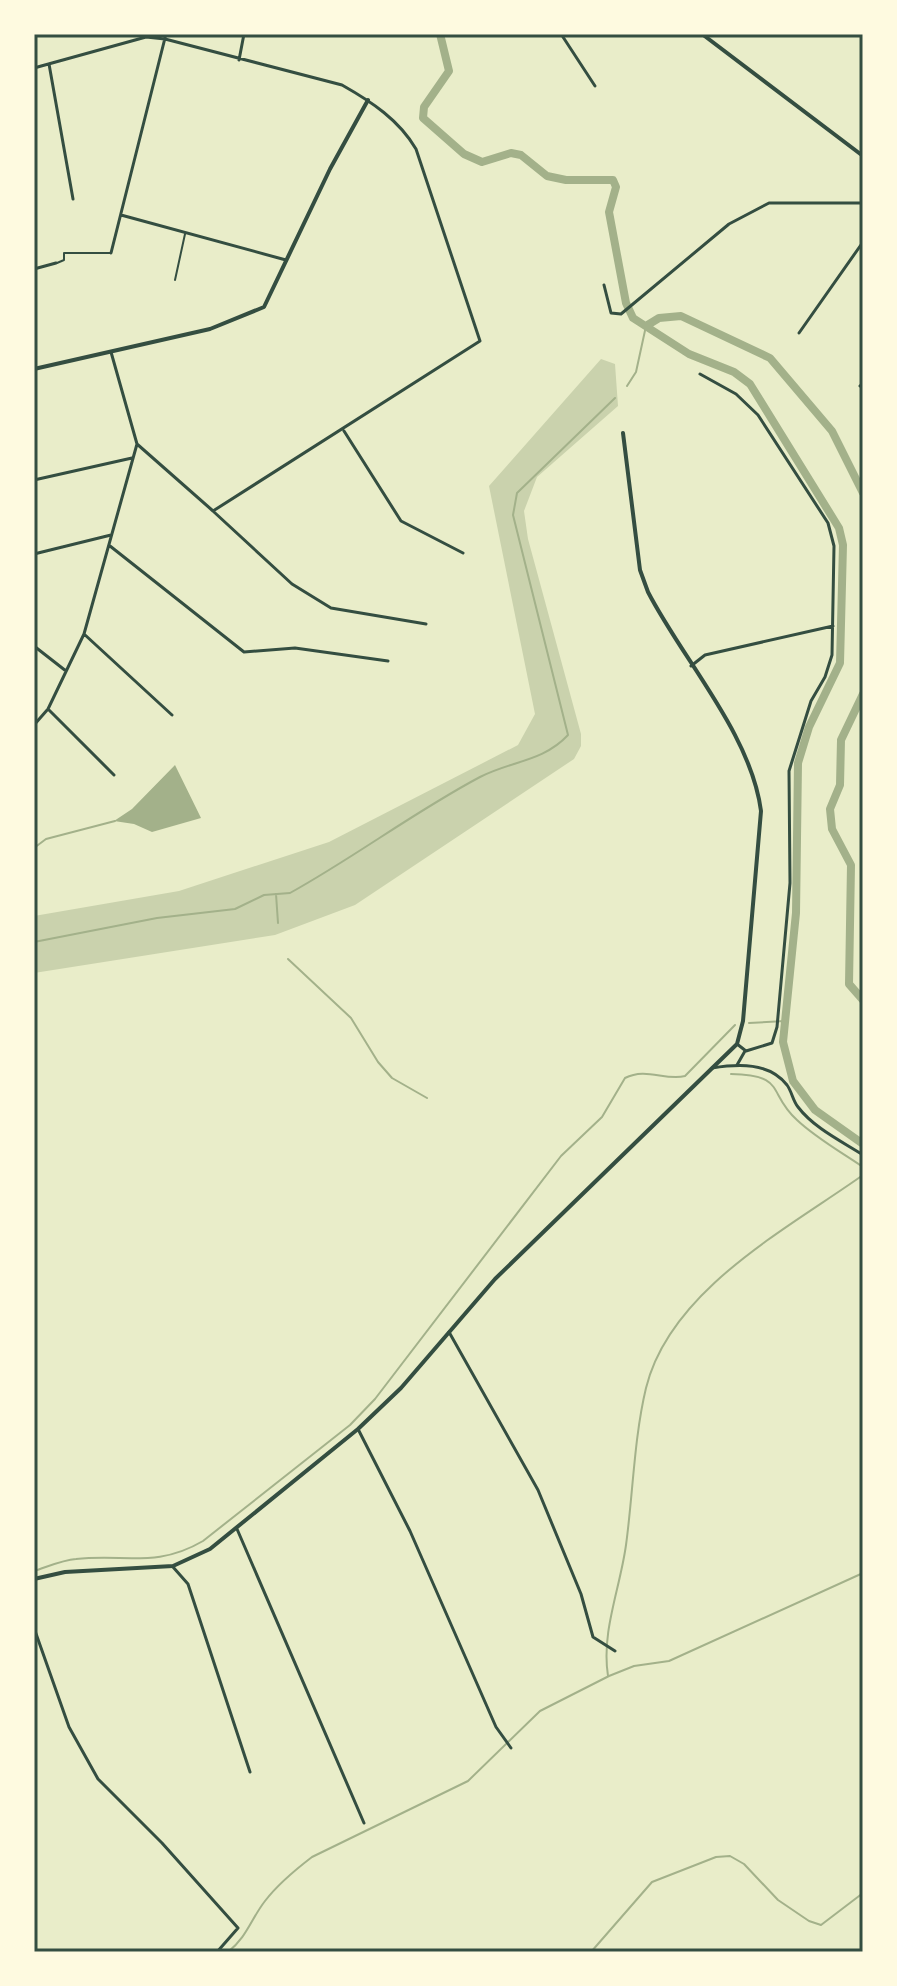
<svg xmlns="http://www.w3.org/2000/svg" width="897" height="1986" viewBox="0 0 897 1986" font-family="Commissioner,sans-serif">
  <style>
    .green { fill: #cad2ad }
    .water { fill: #a3b18a }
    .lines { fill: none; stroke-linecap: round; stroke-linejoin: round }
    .stream { stroke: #a3b18a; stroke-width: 2 }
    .canal { stroke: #a3b18a; stroke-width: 8 }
    .pedestrian { stroke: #344e41; stroke-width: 2 }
    .minor { stroke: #344e41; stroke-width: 3 }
    .tertiary { stroke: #344e41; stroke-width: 4 }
    .secondary { stroke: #344e41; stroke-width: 4 }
    .neatline { fill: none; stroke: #344e41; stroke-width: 3 }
  </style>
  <rect width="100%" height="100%" fill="#e9edc9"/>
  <path class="green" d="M601,359L615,364L618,406L537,477L524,511L528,539L581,734V746L574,759L355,905L275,935L34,973V916L179,891L329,842L518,745L535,714L489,486Z"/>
  <path class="water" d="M175,765L201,818L152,832L134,824L114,821L132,809Z"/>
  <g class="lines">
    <path class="stream" d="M627,386L636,372L646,326
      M34,848L46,839L115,821
      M276,894L278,923
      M34,942L157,918L235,909L264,895L290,893C355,857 414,812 480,777C510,761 543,762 568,735L513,515L517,493L615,398
      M288,959L351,1018L378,1062L392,1078L427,1098
      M749,1023L785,1021
      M731,1074C787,1075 767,1093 797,1120C816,1138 841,1152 863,1167
      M34,1571C47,1567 62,1560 76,1559C126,1554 157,1568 203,1541L350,1425L375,1399L561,1156L602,1117L625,1078C646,1067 665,1081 685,1076L735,1025
      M608,1676C601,1632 620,1589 626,1545C633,1494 634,1438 646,1388C670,1290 787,1229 863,1175
      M228,1952C247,1937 251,1919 265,1901C278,1884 295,1870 312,1857L468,1781L540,1711L609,1676L634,1666L669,1661L863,1573
      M591,1952L652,1882L716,1857L730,1856L744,1864L778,1900L809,1921L821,1925L863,1893"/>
    <path class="canal" d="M440,34L449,71L424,107L423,118L464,154L482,162L511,153L521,155L547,176L566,180H613L616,187L609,212L626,303L633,318L689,354L734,372L750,384L839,528L843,545L840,663L809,727L798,763L796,913L783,1042L793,1081L815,1110L863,1144
      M646,326L659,318L681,316L770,358L832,431L863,493
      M863,694L841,740L840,785L830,809L832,829L851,865L849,984L863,1000"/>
    <path class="pedestrian" d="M57,263L64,260V253H110
      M175,280L185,234"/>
    <path class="minor" d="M566,34L563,37L595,86
      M239,60L244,34
      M49,64L73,199
      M34,68L146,37L165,39L342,85C372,102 399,120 416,149L480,341L213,511L137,444
      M121,215L286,260
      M111,253L166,34
      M34,269L56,263
      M604,285L611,313L621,314L729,224L769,203H863
      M799,333L863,242
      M700,374L736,394L758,415L828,523L834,546L832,655L825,677L811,701L789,771L790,883L777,1027L772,1043L746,1051L737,1044
      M860,386L863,383
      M344,431L401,521L463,553
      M34,480L132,458
      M214,512L292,584L331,608L426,624
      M110,546L244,652L295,648L388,661
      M34,554L111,535
      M84,634L172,715
      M34,646L66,671
      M691,666L705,655L833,626
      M49,710L114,775
      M34,725L48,709L84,634L137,444L111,352
      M737,1065L745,1051
      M712,1068C738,1064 769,1062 787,1085C792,1092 793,1101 798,1107C814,1128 841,1141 863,1155
      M449,1332L538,1490L581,1594L593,1637L615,1651
      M358,1429L410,1531L496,1727L511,1748
      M237,1529L364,1823
      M173,1567L188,1584L250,1772
      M34,1628L69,1727L98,1779L162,1843L238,1928L217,1952"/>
    <path class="tertiary" d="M34,369L210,329L264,307L330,169L368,100"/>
    <path class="secondary" d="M702,34L863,156
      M34,1579L65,1572L173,1566L210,1549L358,1429L401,1388L495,1279L737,1044L743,1021L761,811C751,734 683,660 648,592L640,570L623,433"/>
  </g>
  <rect width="897" height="1986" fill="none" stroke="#fefae0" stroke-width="72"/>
  <rect x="36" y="36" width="825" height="1914" class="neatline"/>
</svg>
